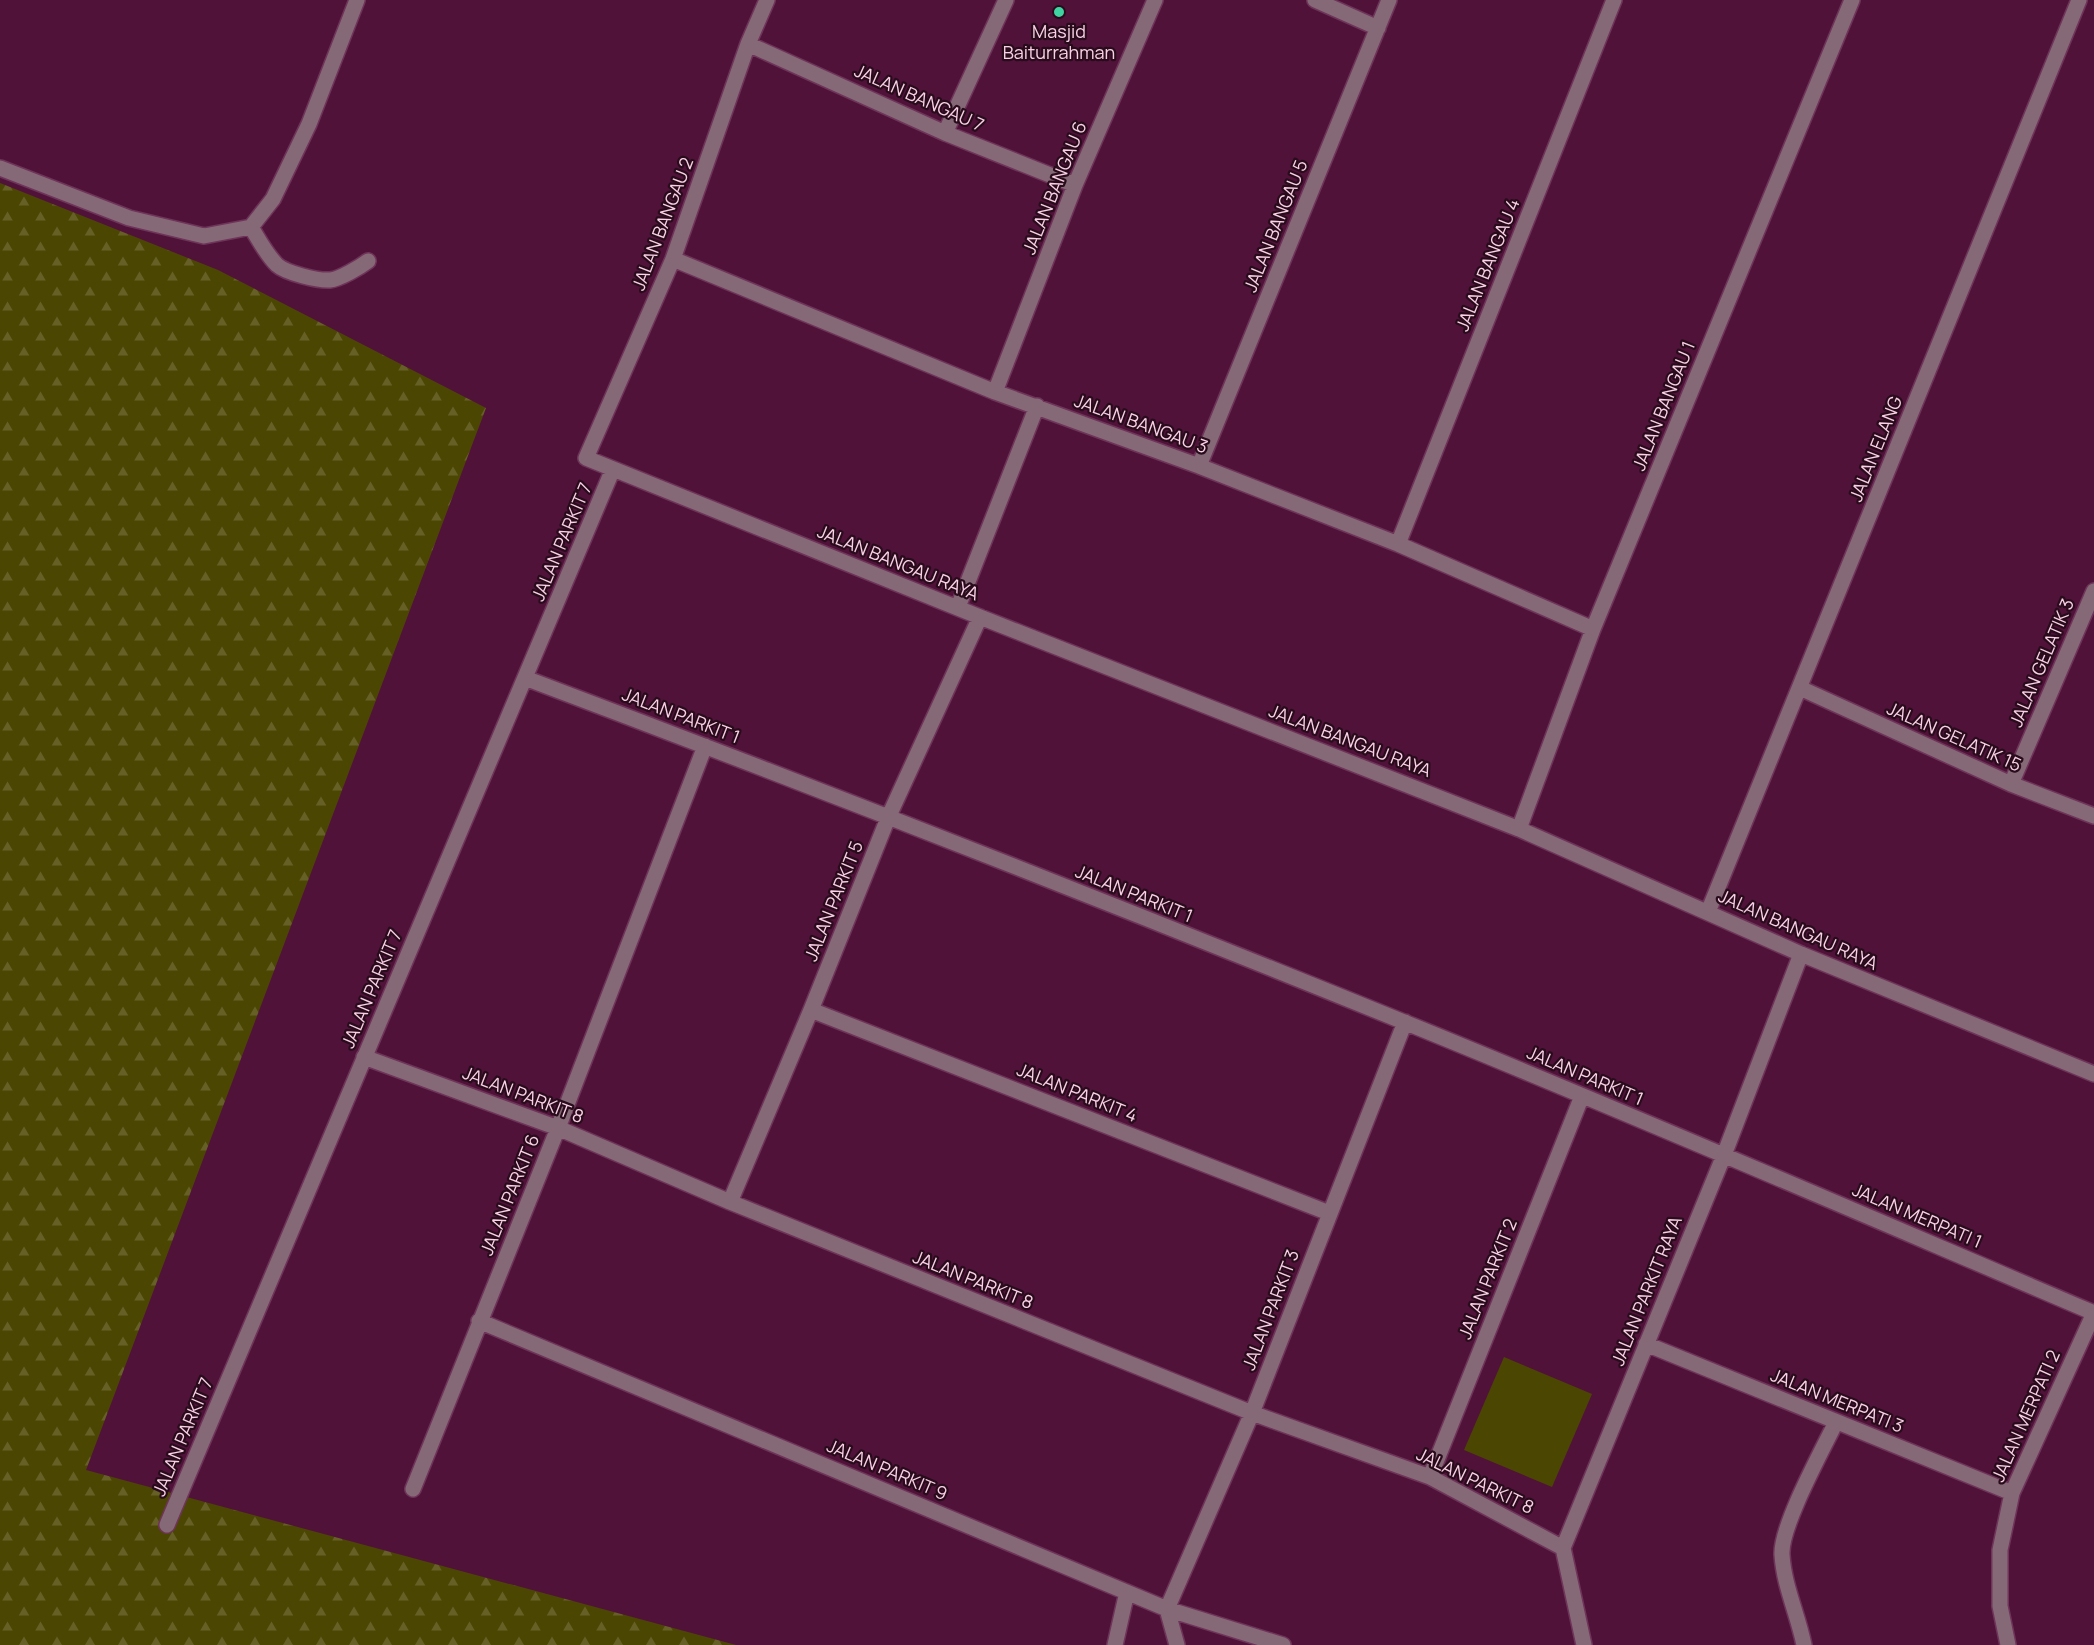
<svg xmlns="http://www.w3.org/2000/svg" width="2094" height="1645" viewBox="0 0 2094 1645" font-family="Manrope,sans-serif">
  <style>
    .forest { fill: url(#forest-firs) }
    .garden { fill: #4b4702 }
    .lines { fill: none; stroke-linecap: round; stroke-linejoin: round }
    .minor-casing { stroke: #6f3459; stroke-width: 18 }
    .minor { stroke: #856977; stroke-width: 15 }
    .poi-dot { fill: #3fd4a2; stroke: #280c1c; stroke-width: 2 }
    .labels { text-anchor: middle; stroke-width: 4.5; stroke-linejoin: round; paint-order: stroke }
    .poi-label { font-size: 18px; fill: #fad1e6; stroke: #280c1c }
    .street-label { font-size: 18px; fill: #fad1e6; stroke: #280c1c }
  </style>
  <defs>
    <pattern id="forest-firs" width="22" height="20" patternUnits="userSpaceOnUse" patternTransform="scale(1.5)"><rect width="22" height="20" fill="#4b4702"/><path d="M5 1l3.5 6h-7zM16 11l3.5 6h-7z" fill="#666027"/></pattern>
  </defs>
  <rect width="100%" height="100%" fill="#51123a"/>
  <path class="forest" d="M0,183L218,270L486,408L86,1470L736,1645H0Z"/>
  <path class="garden" d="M1504,1357L1592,1394L1552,1487L1464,1450Z"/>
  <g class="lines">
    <defs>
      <path id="minor" d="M767,0L748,44L673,259L586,458L980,617L1519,829L1801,954L2094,1074
        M1315,0L1378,28
        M748,44L945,133L1075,185
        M945,133L1006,0
        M0,168L129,218L204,236L251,227L273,199L309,124L357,0
        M251,227C259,240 266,254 277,265C286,273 318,281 330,280C340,279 360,267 368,261
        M673,259L995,392L1199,466L1398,544L1593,629
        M995,392L1075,185L1155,0
        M1199,466L1389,0
        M1398,544L1614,0
        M958,607L1037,406
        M525,678C820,789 1113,904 1404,1022C1636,1116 1864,1215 2094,1313
        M1800,688L2011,784L2094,816
        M2011,784L2094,591
        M1519,829L1593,629L1852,0
        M1708,912L2079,0
        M811,1010L1329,1213
        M364,1057L558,1128L730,1202L1252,1413L1430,1477L1563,1548
        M730,1202L811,1010L888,818L980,617
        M479,1321L1167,1609L1283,1645
        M1646,1344L2012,1493
        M1430,1477L1582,1096
        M413,1489L558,1128L705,746
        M167,1525L613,469
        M1115,1645L1127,1592
        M1177,1645L1167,1609L1252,1413L1405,1022
        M1584,1645L1563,1548L1724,1155L1801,954
        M1804,1645C1798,1615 1784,1586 1782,1555C1780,1527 1822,1451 1836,1422
        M2008,1645L2000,1606V1550L2012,1493L2094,1313"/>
    </defs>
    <use href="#minor" class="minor-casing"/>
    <use href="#minor" class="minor"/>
  </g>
  <circle class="poi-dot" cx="1059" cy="12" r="6"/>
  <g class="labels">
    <g class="poi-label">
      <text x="1059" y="38">Masjid<tspan x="1059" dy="21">Baiturrahman</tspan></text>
    </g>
    <g class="street-label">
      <text transform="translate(919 98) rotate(24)" y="6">JALAN BANGAU 7</text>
      <text transform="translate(1055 188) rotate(-68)" y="6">JALAN BANGAU 6</text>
      <text transform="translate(663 224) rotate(-69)" y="6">JALAN BANGAU 2</text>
      <text transform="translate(1276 226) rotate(-68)" y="6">JALAN BANGAU 5</text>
      <text transform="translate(1488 265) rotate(-68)" y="6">JALAN BANGAU 4</text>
      <text transform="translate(1664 406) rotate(-68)" y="6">JALAN BANGAU 1</text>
      <text transform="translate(1141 424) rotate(20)" y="6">JALAN BANGAU 3</text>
      <text transform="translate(1876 449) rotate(-68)" y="6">JALAN ELANG</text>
      <text transform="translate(562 542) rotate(-67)" y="6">JALAN PARKIT 7</text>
      <text transform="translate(898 563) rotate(22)" y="6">JALAN BANGAU RAYA</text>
      <text transform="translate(2042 663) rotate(-67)" y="6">JALAN GELATIK 3</text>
      <text transform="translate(681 716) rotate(21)" y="6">JALAN PARKIT 1</text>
      <text transform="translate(1954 737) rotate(24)" y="6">JALAN GELATIK 15</text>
      <text transform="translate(1350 741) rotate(21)" y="6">JALAN BANGAU RAYA</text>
      <text transform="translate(1134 894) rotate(22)" y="6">JALAN PARKIT 1</text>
      <text transform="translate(834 901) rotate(-68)" y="6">JALAN PARKIT 5</text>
      <text transform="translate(1798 930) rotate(24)" y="6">JALAN BANGAU RAYA</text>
      <text transform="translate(372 989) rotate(-67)" y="6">JALAN PARKIT 7</text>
      <text transform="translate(1585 1076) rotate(23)" y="6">JALAN PARKIT 1</text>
      <text transform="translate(1077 1093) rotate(22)" y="6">JALAN PARKIT 4</text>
      <text transform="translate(523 1095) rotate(21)" y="6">JALAN PARKIT 8</text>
      <text transform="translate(510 1195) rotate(-68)" y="6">JALAN PARKIT 6</text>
      <text transform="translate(1917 1216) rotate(23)" y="6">JALAN MERPATI 1</text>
      <text transform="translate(1488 1279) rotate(-68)" y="6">JALAN PARKIT 2</text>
      <text transform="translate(973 1280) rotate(22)" y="6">JALAN PARKIT 8</text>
      <text transform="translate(1647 1291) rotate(-68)" y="6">JALAN PARKIT RAYA</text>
      <text transform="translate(1271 1310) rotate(-69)" y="6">JALAN PARKIT 3</text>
      <text transform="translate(1837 1401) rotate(22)" y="6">JALAN MERPATI 3</text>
      <text transform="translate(2026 1416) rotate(-66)" y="6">JALAN MERPATI 2</text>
      <text transform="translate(183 1437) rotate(-67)" y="6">JALAN PARKIT 7</text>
      <text transform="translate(887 1470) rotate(23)" y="6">JALAN PARKIT 9</text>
      <text transform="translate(1475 1481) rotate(26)" y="6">JALAN PARKIT 8</text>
    </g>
  </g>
</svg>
